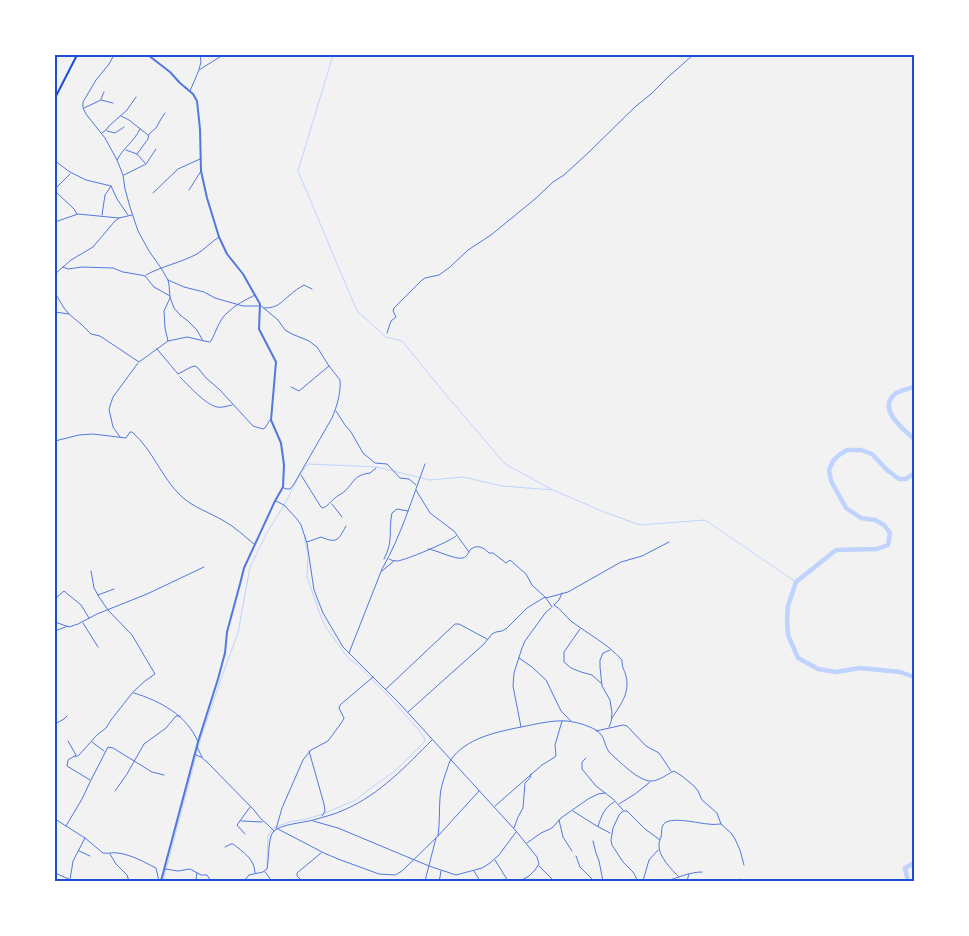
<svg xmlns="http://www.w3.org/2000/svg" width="969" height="936" viewBox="0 0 969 936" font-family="'Titillium Web',sans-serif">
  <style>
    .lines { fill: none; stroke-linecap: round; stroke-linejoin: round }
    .stream { stroke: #bfd3fe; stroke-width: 1 }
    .river { stroke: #bfd3fe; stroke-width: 4.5 }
    .minor { stroke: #5277de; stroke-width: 1 }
    .tertiary { stroke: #5277de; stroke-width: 2 }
    .secondary { stroke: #1d4ed8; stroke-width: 2 }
    .neatline { fill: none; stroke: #1d4ed8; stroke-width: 2 }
  </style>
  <rect width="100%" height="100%" fill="#f2f2f2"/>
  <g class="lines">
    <path class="stream" d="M333,55L298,171L357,311L386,337L402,341L442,390L505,464L551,489
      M267,865L268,836L273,828L292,821L303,820L320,815L356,800L367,791L395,771L424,742L425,739L418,729L392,700L358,665L348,658L327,629L321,617L307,577L308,554L304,537
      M163,881L201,737L222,676L238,633L250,567L268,531L284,505L300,474L308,464L377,467L430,480L463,477L502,486L553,490L604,512L640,525L705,520L796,582"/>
    <path class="river" d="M914,386C908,390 900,390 895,394C877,409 903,429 914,439
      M914,473L906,479H899L887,470L872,454L861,450H847L839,455L833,461L829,470L831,481L846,508L861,518L875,520L884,525L890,533L888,545L877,549L836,550L796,582L788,606L787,619L788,635L798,658L818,669L836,672L860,668L900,672L914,677
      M908,881L905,868L914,863"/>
    <path class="minor" d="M114,55L109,64L96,80L83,102V108L86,114L105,138L117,160L123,175L125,189L130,207L138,231L149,251L161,268L168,280L169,285L170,297L174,308L180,315L188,321L197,330L203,341
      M199,69L201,62L200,55
      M190,91L199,70L223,55
      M101,99L104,92
      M84,108L101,100L113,103
      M121,116L129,120L148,135
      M107,131L115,133L124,127
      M102,133L106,130L109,126L127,110L136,97
      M126,150L137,154L145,163
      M137,154L148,139L149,134L156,128L161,119L165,113
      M117,160C123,148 134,142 140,129
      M55,161L70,172L86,180L111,186L117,199L128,215
      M124,175L146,164L156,149
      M55,189L70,174
      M189,190L201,171
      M55,191L74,209L77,214
      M153,193L178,169L200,159
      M102,215L105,195L111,186
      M55,222L78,214L119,218
      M63,267L68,269L82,267L113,268L123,272L141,275L145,276L154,287L170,296
      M55,274L71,260L93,247L115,221L119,218L132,215
      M146,275C162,266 180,263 197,254C205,249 211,242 219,237
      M168,280L184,287L204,292L215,298L243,306H259
      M55,293L64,308L69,314L82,325L91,334L100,336L139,362L168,341L165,328L164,311L170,298
      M260,305L278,320L285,330L292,334L309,341L317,347L329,366L340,380C341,393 337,406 332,418L294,484L290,489H287L284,488
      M264,308C278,308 280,303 290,295C294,291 299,288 304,285L312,289
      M55,312L69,314
      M387,333L391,321L396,317L393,311L394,308L422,280L425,278L439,275L450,267L468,250L491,235L535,199L553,182L564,175L589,152L636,106L651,94L667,78L693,55
      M168,341L187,337L209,342L211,341C216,332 219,320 227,313C235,305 245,300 255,295
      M157,349L178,374L191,367L195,366L198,368L206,378L219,389L253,426L263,429L265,428L270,420
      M180,377C188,385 206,405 217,407C222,408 227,406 232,405
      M291,387L299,391L329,366
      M336,411L345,425L351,432L363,453L375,463L387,464L400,478L409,479L416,485
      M120,437L113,427L109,409L113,397L138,363
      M55,441L79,435L93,434L126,438L130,432H132C153,450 161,477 181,496C194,508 209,512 224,521C235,527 244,536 254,544
      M301,475L321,507L323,508C329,505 330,502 335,498C338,495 342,494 345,491C355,481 354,475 370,473L376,468
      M416,490L430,513L454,531L469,552
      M276,501L284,505L297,519L301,525L307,543L314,590L323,613L343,647L400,704L516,831L537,857L539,864L535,870L529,876L520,881
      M332,504L342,517
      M307,542L321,537C338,544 338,540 346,526
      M428,549C437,550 455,560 463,558C468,556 468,552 471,549C478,544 484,548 489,553H493L506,563L510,560L526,574L532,585L546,598L552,607
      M384,559C394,540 388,532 392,513L397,509L408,511
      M389,559C391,560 394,561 397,561C404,561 451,541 456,536
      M382,571L394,561
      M98,595L114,589
      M56,598L64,591L81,605L89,618
      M546,598L568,592L621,562L642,556L669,542
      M554,605C561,609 565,616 571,621C588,634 608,644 622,660C622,668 624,669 626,676C630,693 621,704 612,718
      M554,605L559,600L562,593
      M55,622L69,627L78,624L97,614L147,594L204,567
      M83,623L98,647
      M580,629L564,652V662L571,668L581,672L592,675L602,684
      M55,631L68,626
      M349,653L382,569C401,536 412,499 425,464
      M519,658L532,667L546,680L561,711L571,721
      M386,689L455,624H459L487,639
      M134,693C160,701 187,715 198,742
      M408,712L484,644L492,634L496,632L502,631L507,628L527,608L545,597
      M55,724L64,719L67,716
      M521,727L513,686L514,673L522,648L525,641L546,612L551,608
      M609,727L611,722L612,713L610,700L602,686L600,667V660L603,653L610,650
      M596,731L623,725L627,726L646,746L659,753L671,771
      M68,741L76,755L68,760L67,766L90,780
      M92,742L104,751
      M197,747L202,757
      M309,751L324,804L325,811L322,816
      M196,755L201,757L207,762L254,810L261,819L267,824L274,831
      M75,757L79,755L97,735L106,728L111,720L133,692L145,681L155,674L132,635L108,610L99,597L94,588L91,571
      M586,758L582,762V769L596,786L613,799L623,810
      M115,791L127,774L144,744L166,728L176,716H180
      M619,804L635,794L650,782
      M495,806L542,765L555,757L556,755L555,745L562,721
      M573,811L595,825L610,833
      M55,819L85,838L103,853C108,854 113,852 118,853C132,855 144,862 156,868L159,881
      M559,820L563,837L572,851
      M241,821L262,822
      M313,821L338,828L429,866L456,875L482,868L490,863L499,855L516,832
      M66,826L82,799L91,780L108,747L113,748L152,772L164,775
      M598,826C602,815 604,808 614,802
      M514,828L518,817L523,808L525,783L530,778L531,774
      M276,829L282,808L303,760L311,750L328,741L342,722L344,718L339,708L340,705L373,677
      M278,829L324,853L338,859L379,874L395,875L402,871L438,836L479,791
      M245,834L237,825L250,807
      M438,836C440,823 439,810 440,798C440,790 443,782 445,775C447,771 448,765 450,761C465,738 497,732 521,727C537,724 551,720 567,721C576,722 587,725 596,730C606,737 603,743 609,752C619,761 639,782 652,781C661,780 667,774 674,771L682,776L694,786L698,791L702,800L717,813L721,824L731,833L735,839L740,850L744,865
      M593,841L596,853L599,861L603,881
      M527,843L541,833L552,828L561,818L588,799L598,794L605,793
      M225,847L231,844H233C243,852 255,859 255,873
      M79,851L90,856
      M110,854L116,864L127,875L129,881
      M576,856L580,867L594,881
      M495,860L508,881
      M539,866L554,881
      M165,869L178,871L190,869L201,875H207L211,881
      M474,871L480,881
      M265,872L272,881
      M55,873L73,881
      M197,873L196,878L198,881
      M679,877C672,870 658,856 659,845C659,842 660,839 661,837C662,834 661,828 663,825C669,815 700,824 709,824C713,825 717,824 721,824
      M70,880L73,861L85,838
      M244,881L249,875L263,872L267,869C269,860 268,838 273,832C280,824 303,823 313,820C324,817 336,814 346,809C380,794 406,766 432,740
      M302,881L297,876V873L321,853
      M425,881L436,838
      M439,881L440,877L441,871
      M638,881L633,872L623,862L612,845L611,840L613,828L619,815L623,811H627L645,829L660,840
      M643,881L649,860L658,850
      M666,881C678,878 689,872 702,872
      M687,881L689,874
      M737,881L739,879"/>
    <path class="tertiary" d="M148,55L170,72L180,83L193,94L197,101L200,129L201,171L207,198L219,237L227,254L243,274L260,304L259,329L276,362L271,420L281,443L284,465L283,487L275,501L244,568L240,584L227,632L225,653L218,679L198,742L161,881"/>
    <path class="secondary" d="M55,98L77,55"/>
  </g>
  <rect width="969" height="936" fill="none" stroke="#ffffff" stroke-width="112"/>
  <rect x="56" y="56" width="857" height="824" class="neatline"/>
</svg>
